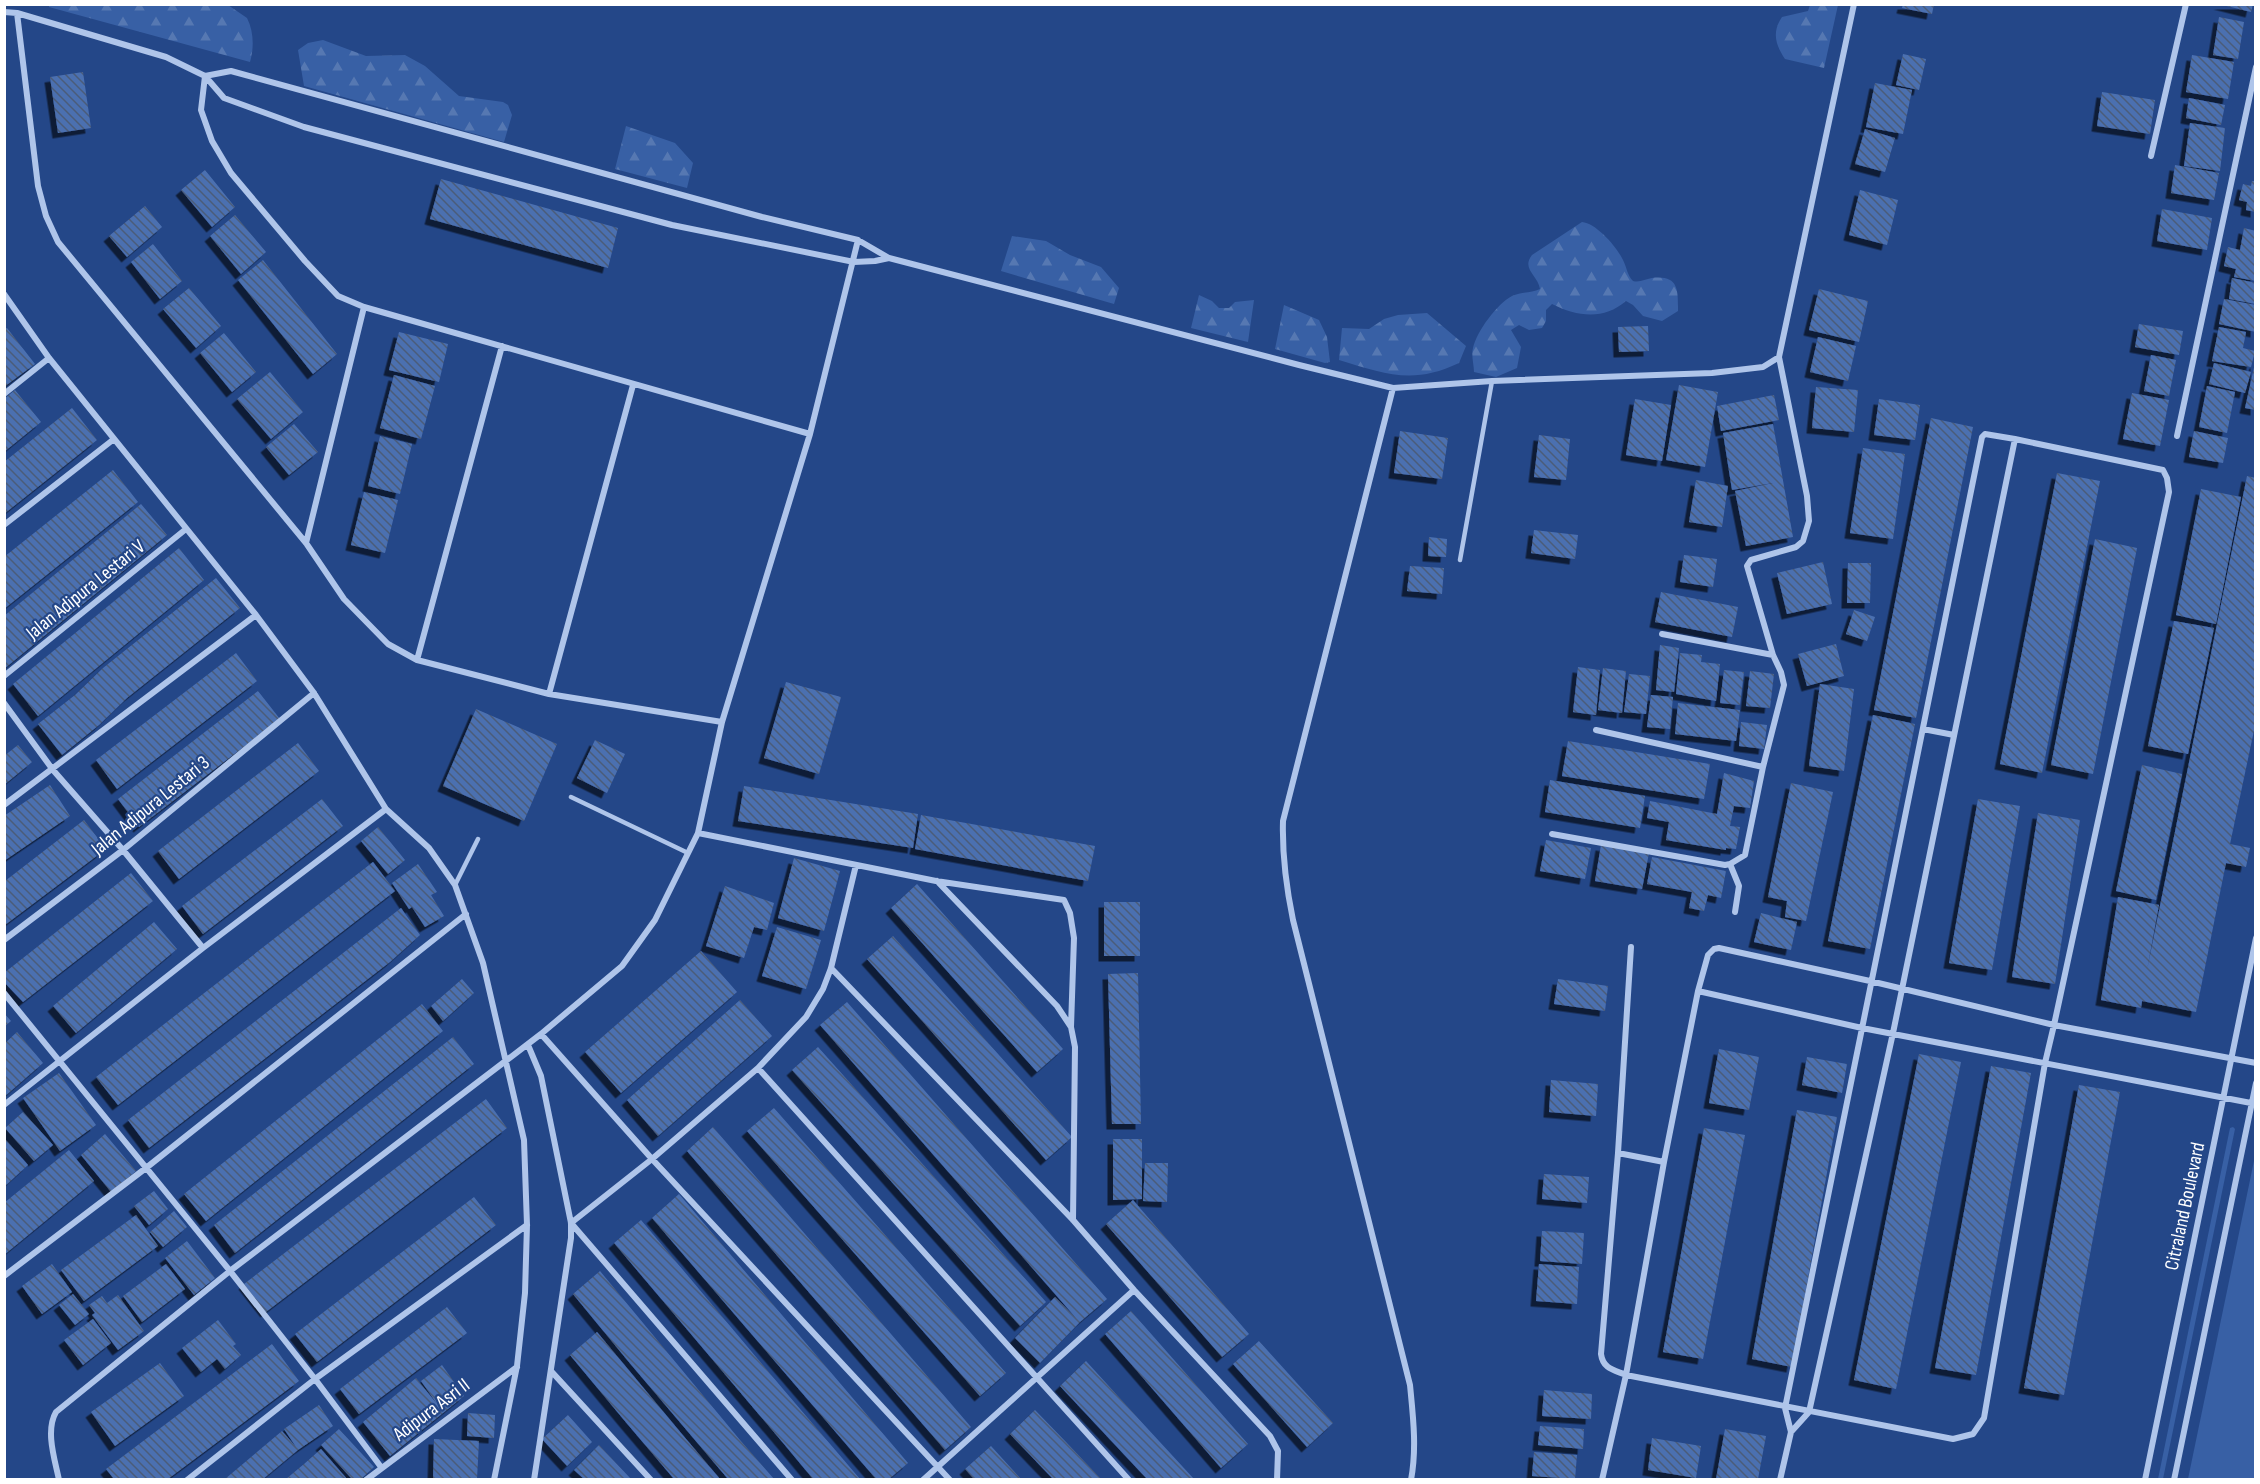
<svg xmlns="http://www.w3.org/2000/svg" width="2260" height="1484" viewBox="0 0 2260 1484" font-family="'Sofia Sans Condensed',sans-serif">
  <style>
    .grass { fill: #3860a5 }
    .forest { fill: url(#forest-firs) }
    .building { fill: url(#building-back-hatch); filter: url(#shadow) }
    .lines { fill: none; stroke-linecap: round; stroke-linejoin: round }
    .service { stroke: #afc5ea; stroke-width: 4.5 }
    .minor { stroke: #afc5ea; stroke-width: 6 }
    .labels { text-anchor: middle; stroke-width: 4.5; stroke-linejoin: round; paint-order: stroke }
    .street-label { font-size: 20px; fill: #fff; stroke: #244788 }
  </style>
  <defs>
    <pattern id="forest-firs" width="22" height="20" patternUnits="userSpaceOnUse" patternTransform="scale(1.5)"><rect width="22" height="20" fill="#3860a5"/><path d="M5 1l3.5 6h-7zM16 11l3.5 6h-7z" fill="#5678b2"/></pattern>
    <pattern id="building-back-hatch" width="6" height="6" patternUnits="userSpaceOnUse" patternTransform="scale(1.5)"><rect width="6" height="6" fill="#4c70b0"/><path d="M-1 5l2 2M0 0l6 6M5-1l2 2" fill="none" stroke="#4c5c79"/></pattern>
    <filter id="shadow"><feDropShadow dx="-5.5" dy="5.5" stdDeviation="0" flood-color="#0009"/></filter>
  </defs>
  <rect width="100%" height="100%" fill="#244788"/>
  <path class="grass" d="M2233,1127L2235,1129L2163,1479H2158L2230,1128Z
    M2255,1156V1479H2188Z"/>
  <path class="forest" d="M49,5H228L247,18C254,32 254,48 250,62L49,7Z
    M1810,5H1838L1824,68L1785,59C1775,44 1772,32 1782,17L1808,11Z
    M323,40L366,56L405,55L425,66L459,96L503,102L508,105L512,115L504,142L304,86L298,50L308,43Z
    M626,126L675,143L693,163L687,188L615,169Z
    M1582,222C1596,223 1617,247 1623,260C1627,268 1627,275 1633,281C1640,283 1645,279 1652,278C1679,275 1678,290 1678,311L1662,321L1643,316L1633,305L1626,301C1604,320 1578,317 1552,304L1546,310V321L1542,328L1529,330L1519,325L1511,330L1521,347L1517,368L1496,377L1474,372C1474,365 1471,355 1473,348C1477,331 1497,304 1512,296C1521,292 1531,293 1540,289C1538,275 1521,269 1532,255Z
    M1012,236L1046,241L1070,255L1101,267L1119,288L1114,304L1001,271Z
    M1199,295L1212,301L1219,308H1229L1235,302L1254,300L1248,342L1191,328Z
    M1284,305L1319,320L1327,337L1330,362L1325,363L1275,349Z
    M1427,313L1466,346L1459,363C1413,385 1385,374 1339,360L1342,328L1369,329L1384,319L1398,315Z"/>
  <path class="building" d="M1903,4H1934L1932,14L1902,8Z
    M2219,4H2253L2251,12Z
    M2219,17L2244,22L2238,59L2213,55Z
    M1903,54L1926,59L1919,90L1896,85Z
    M2192,55L2234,62L2228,99L2186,92Z
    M83,72L91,128L58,133L50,77Z
    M1875,83L1912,90L1903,134L1866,127Z
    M2102,92L2155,100L2150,134L2097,126Z
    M2189,98L2225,105L2221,125L2186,118Z
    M2190,123L2225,128L2220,171L2184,166Z
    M1865,129L1895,138L1885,172L1855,164Z
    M2175,165L2219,173L2214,200L2171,193Z
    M205,170L235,207L212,227L181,190Z
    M441,179L618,228L608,268L430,219Z
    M2252,181H2256V212L2246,210L2247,202L2239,200L2243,184L2251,186Z
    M1860,190L1898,200L1887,245L1849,235Z
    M145,206L162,227L127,257L109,236Z
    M2162,209L2212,218L2207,250L2157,241Z
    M235,215L266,252L241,274L210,236Z
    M2244,228L2256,231V281L2234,277L2236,269L2224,266L2228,247L2240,250Z
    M153,244L182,281L160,299L131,262Z
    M263,260L337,354L313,374L238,280Z
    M2232,278L2256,283V304L2229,299Z
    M189,288L221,326L196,348L163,309Z
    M1819,289L1868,301L1859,342L1809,330Z
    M2224,299L2256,305V332L2219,324Z
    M2139,324L2183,331L2179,355L2135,347Z
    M1648,326L1649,351L1619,352L1618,327Z
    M2219,327L2246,332L2243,348L2255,351L2251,367L2212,361Z
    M7,328L35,364L4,387V330Z
    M399,332L448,344L439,382L389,370Z
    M224,333L256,372L232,392L200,353Z
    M1818,337L1856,346L1848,381L1810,372Z
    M2151,355L2176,360L2169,396L2144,391Z
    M2214,363L2251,372L2245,393L2209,384Z
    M2255,363H2256V410L2245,408Z
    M270,372L303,412L271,439L237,399Z
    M394,375L435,386L421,439L380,428Z
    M1679,385L1718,392L1705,467L1666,460Z
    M2207,386L2235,392L2227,433L2199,427Z
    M1816,387L1858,390L1854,432L1812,428Z
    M15,390L41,422L4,452V399Z
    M2132,393L2169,400L2160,446L2123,439Z
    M1774,395L1779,420L1721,431L1717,406Z
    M1635,399L1671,405L1662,461L1626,455Z
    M1879,399L1920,405L1915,440L1874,435Z
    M72,408L97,440L4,514V462Z
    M1931,418L1973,427L1916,718L1874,710Z
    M294,424L318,452L289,475L266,447Z
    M1773,424L1793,537L1746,546L1735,491L1773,483L1732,490L1723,433Z
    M1400,431L1448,438L1442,479L1394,473Z
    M2194,431L2228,438L2223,463L2189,457Z
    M1539,435L1570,439L1566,480L1534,477Z
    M380,436L412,444L400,494L368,486Z
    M1863,448L1905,454L1893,539L1850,533Z
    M113,470L138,502L4,609V557Z
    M2057,473L2100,481L2042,773L2000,764Z
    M2247,476L2256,478V721L2230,844L2250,848L2246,867L2226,863L2196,1012L2142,1001L2141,1008L2101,1000L2118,897L2159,905L2147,970Z
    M1696,480L1728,486L1722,527L1689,522Z
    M2201,489L2241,497L2216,624L2176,615Z
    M364,492L398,500L385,553L351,545Z
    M141,504L167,535L4,669V616Z
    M1534,530L1578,535L1575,559L1531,553Z
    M1429,537L1447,539L1446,557L1428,556Z
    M2095,539L2137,548L2093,774L2051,765Z
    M179,548L204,580L38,716L13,684Z
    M1684,555L1717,559L1713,587L1680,582Z
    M1823,562L1832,604L1787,614L1777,573Z
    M1848,563H1871L1870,603H1847Z
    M1410,566L1444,568L1442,594L1407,591Z
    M216,578L240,608L127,698L99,725L62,755L38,724L75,695L103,668Z
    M1661,592L1738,607L1732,637L1655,622Z
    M1854,610L1875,617L1867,641L1846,634Z
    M2174,621L2214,628L2188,754L2148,746Z
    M1836,644L1844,676L1807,686L1798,654Z
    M1660,645L1679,648L1674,692L1656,690Z
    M236,653L257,681L117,789L96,760Z
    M1680,653L1702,655L1701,662L1720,664L1716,701L1676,694Z
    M1578,667L1600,670L1596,715L1573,712Z
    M1603,668L1626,671L1622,713L1598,710Z
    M1724,670L1744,672L1740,705L1720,703Z
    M1750,671L1774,674L1770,708L1746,706Z
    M1629,674L1650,676L1646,714L1624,712Z
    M786,682L841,697L819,774L764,758Z
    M1820,684L1854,689L1844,771L1809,766Z
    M258,691L280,719L139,827L118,799Z
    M1651,695L1673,697L1670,729L1647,727Z
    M1678,703L1740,710L1736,741L1675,734Z
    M476,709L557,744L524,821L443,786Z
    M1873,715L1915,724L1870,949L1828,941Z
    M1741,722L1767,725L1764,749L1739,746Z
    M595,740L625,754L607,793L577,778Z
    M1568,741L1710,764L1704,799L1562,776Z
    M298,743L319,771L179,879L158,851Z
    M18,745L32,762L4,785V756Z
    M2142,765L2182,774L2156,900L2116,891Z
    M1724,773L1754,781L1750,808L1734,806L1730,826L1740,827L1736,849L1726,848V850L1666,840L1669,822L1647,818L1650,801L1717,814Z
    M1550,780L1645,796L1640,828L1545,812Z
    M1791,783L1833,792L1806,921L1785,917L1787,901L1768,897Z
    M50,785L70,816L4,861V816Z
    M744,786L918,814L913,848L738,821Z
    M322,799L343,826L203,934L182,906Z
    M1978,799L2020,806L1992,970L1949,963Z
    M2038,813L2080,820L2055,984L2012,977Z
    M921,815L1095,846L1088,881L915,849Z
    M84,820L106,849L5,925V881Z
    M378,827L405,860L388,874L361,841Z
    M1546,840L1591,848L1585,879L1540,871Z
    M1601,845L1649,853L1642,889L1595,881Z
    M1652,857L1726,871L1721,898L1708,895L1704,911L1689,908L1692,892L1647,884Z
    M794,858L840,871L824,931L778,918Z
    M373,862L395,891L118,1105L96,1077Z
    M418,864L437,892L431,895L444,916L425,927L412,907L409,909L392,883Z
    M131,873L153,901L23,1002L4,982V973Z
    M917,884L1063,1049L1037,1072L891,908Z
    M725,886L774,903L767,930L754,927L744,958L706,946Z
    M1104,902H1140V956H1104Z
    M401,908L420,935L390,962L149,1148L128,1120Z
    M1761,913L1797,922L1791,950L1754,942Z
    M154,922L177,949L76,1033L53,1006Z
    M777,927L821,940L806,989L762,976Z
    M893,936L1072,1137L1046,1160L867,959Z
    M701,951L737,992L621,1093L585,1052Z
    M1138,973L1141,1124H1112L1108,974Z
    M462,979L474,993L443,1021L431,1006Z
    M1558,979L1608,986L1605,1011L1554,1004Z
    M740,1000L772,1036L658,1136L627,1100Z
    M847,1002L1107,1299L1080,1322L1040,1363L1015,1338L1055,1297L1076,1318L820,1025Z
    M422,1004L443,1031L206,1221L184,1194Z
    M4,1013L11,1021L4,1027Z
    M17,1032L43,1063L4,1097V1044Z
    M453,1037L474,1064L235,1253L214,1225Z
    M818,1047L1046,1302L1020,1326L792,1070Z
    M1719,1049L1759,1057L1749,1110L1709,1103Z
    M1919,1054L1961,1062L1896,1389L1854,1380Z
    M1807,1057L1847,1064L1842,1093L1802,1085Z
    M1991,1066L2031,1073L1976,1375L1935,1368Z
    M59,1073L96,1125L60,1151L23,1098Z
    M1551,1080L1598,1084L1596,1116L1549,1112Z
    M2079,1085L2120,1092L2064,1395L2024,1388Z
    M486,1099L507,1128L266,1312L244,1284Z
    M774,1108L1006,1373L980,1396L747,1131Z
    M1797,1110L1837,1117L1792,1367L1752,1359Z
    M23,1112L53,1145L34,1161L5,1128Z
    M713,1127L971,1427L945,1450L687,1151Z
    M1704,1128L1745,1135L1703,1359L1663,1352Z
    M105,1134L136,1171L111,1192L81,1155Z
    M5,1139L28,1165L5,1186Z
    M1113,1139H1142V1199L1113,1200Z
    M69,1150L94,1181L4,1255V1203Z
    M1145,1163H1168L1167,1202L1143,1201Z
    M1544,1174L1589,1177L1587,1203L1542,1199Z
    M154,1191L168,1209L149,1225L134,1206Z
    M679,1194L908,1463L889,1479H876L652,1218Z
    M474,1197L496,1225L317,1362L295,1334Z
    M1133,1200L1249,1334L1222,1357L1106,1224Z
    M174,1211L187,1227L163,1247L150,1232Z
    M136,1215L158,1246L84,1301L61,1270Z
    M641,1220L783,1389L860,1479H813L784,1444L614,1243Z
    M1542,1231L1584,1233L1582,1264L1540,1261Z
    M187,1241L215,1278L194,1295L165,1258Z
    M52,1264L72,1292L42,1314L22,1286Z
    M166,1264L185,1289L142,1322L123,1296Z
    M1539,1264L1579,1267L1577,1304L1536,1301Z
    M600,1271L740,1440L774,1479H728L628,1361L573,1294Z
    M73,1294L89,1314L75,1325L59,1305Z
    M118,1295L144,1331L118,1350L92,1315L95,1313L89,1305L102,1296L107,1303Z
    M447,1307L467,1333L359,1414L340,1389Z
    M1131,1311L1248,1444L1221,1468L1105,1334Z
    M93,1319L111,1343L83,1365L64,1340Z
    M218,1320L236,1344L233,1346L241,1355L225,1369L217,1359L201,1372L182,1348Z
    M597,1332L681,1433L720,1479H674L624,1420L570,1355Z
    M1259,1341L1333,1423L1307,1447L1233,1364Z
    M272,1344L299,1381L168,1479H114L106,1469Z
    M1086,1361L1147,1428L1194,1479H1147L1060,1386Z
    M160,1363L184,1396L115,1446L91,1412Z
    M442,1365L464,1396L390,1456L363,1422L416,1378L437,1404L421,1381Z
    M1544,1390L1592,1394L1591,1419L1542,1416Z
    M319,1405L333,1426L298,1450L263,1479H225L282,1431L296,1447L284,1429Z
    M1035,1410L1066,1442L1101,1479H1053L1010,1434Z
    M468,1413L495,1415L494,1438L467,1436Z
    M568,1415L592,1442L567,1466L542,1439Z
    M1540,1426L1584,1429L1583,1449L1538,1445Z
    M339,1429L374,1467L361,1479H352L321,1445Z
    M1725,1429L1766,1436L1758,1479H1716Z
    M1652,1438L1701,1446L1696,1478L1648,1470Z
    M434,1439L479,1441L477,1479H433Z
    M599,1445L631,1479H584L574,1470Z
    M991,1446L1021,1479H974L965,1469Z
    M321,1449L347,1479H286L304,1464Z
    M1534,1452L1577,1455L1575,1479L1532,1476Z"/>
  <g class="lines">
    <path class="service" d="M1460,560L1492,381
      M571,797L688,853
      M455,885L478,839"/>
    <path class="minor" d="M4,12L17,13L166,57L205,76L224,98L304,127L672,225L854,262L875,261L889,258
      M17,13L38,186L46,216L58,242L306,543L344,599L388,644L417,660L549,694L722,722
      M205,76L231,71L762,217L858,240L889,258L1299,365L1393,388L1492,381L1712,373L1763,367L1779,357L1854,4
      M205,76L201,110L212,141L231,173L305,261L338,296L364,307L810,434
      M2151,156L2186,4
      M4,294L49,358L256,615L314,693L386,809L429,848L455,885L483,963L524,1140L527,1225L525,1293L517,1366L494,1480
      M1393,388L1283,821C1282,855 1286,886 1293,920L1410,1385C1413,1416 1417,1448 1411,1480
      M4,394L49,358
      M2177,436L2256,67
      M4,525L114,439
      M306,543L364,307
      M1662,634L1773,655
      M417,660L502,346
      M4,676L186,529
      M549,694L633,385
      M4,703L53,770L123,850L203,948
      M1923,729L1954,735
      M1596,730L1763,767
      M4,805L256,615
      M698,833L936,881L1064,900L1070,913L1074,938L1071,1027
      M1552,834L1725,865L1730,864L1745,855L1763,767L1784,685L1781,672L1773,655L1747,566L1751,560L1796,547L1803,541L1809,521L1807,496L1779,357
      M1730,864L1739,886L1735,912
      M937,881L1057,1006L1071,1027L1075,1047L1073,1220
      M4,940L123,850L314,693
      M831,968L1073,1220L1134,1290L1270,1436L1278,1451L1277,1480
      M1698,991L1862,1028L2251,1103
      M4,993L230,1271L315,1379L381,1467
      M541,1034L652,1159L758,1068L806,1017L823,989L831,968L856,865
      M528,1045L541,1076L571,1223V1238L534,1480
      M758,1068L1129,1480
      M4,1105L203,948L386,809
      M1618,1153L1664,1162
      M4,1276L146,1168L466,914
      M551,1371L651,1480
      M1791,1432L1809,1412L1893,1033L2015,439
      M59,1480C55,1460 45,1431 56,1412L230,1271L541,1034L622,966L655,920L698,833L722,722L810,434L858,240
      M187,1480L315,1379L527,1225
      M366,1480L517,1367
      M792,1480L571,1223L652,1159L950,1480
      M923,1480L1134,1290
      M1602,1480L1626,1375C1614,1370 1603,1369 1601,1354L1618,1153L1631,947
      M1780,1480L1791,1432L1785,1408L1982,437L1985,434L2015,439L2163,470L2167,478L2169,492L2054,1025L2045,1063L1984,1418L1973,1434L1953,1439L1626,1375L1664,1162L1698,991L1708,955L1714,949L1719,948L1870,981L2054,1025L2256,1063
      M2145,1480L2256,938
      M2174,1480L2256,1083"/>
  </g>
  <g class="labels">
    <g class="street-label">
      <text transform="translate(85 589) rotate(-39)" y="7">Jalan Adipura Lestari V</text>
      <text transform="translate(150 805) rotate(-39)" y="7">Jalan Adipura Lestari 3</text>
      <text transform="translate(2184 1206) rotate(-78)" y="7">Citraland Boulevard</text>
      <text transform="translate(431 1409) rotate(-37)" y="7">Adipura Asri II</text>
    </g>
  </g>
  <rect width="2260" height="1484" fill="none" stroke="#ffffff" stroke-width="12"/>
</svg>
